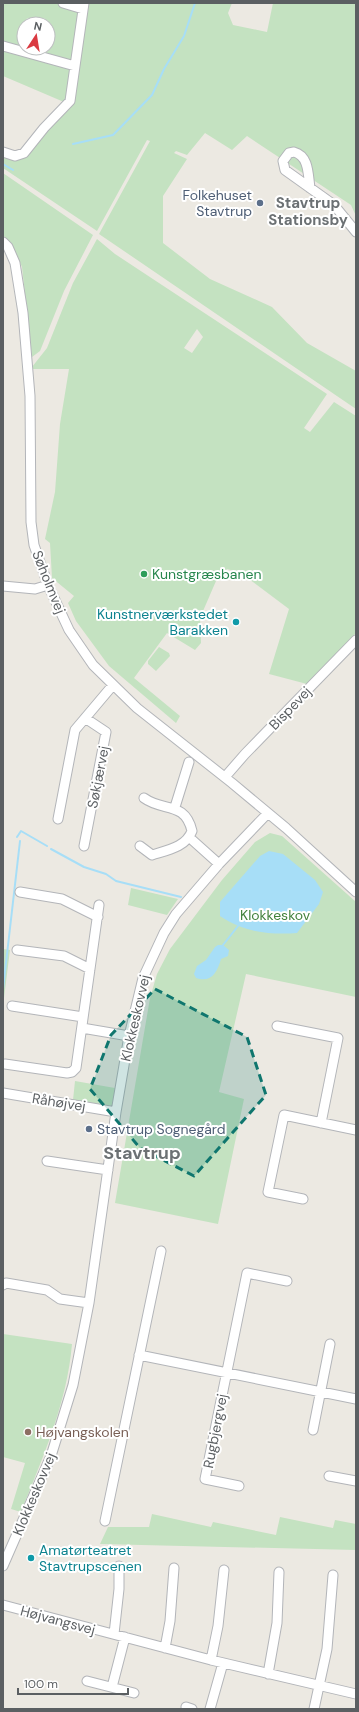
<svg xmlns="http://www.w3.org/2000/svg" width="359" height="1712" viewBox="0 0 359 1712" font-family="'DM Sans',sans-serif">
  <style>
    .green { fill: #c4e2c1; fill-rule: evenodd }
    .water { fill: #a7def7 }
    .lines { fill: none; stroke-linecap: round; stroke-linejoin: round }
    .stream { stroke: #a7def7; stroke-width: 2 }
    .minor-casing { stroke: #b3b5b9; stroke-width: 11 }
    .minor { stroke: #fff; stroke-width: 9 }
    .marked { fill: #0f766e; fill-opacity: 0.2; stroke: #0f766e; stroke-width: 3; stroke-dasharray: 8 5; stroke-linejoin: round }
    .service-dot { fill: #5c6f8a; stroke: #fff; stroke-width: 1.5 }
    .leisure-dot { fill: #2e9e5b; stroke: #fff; stroke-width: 1.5 }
    .culture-dot { fill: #0f9aa8; stroke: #fff; stroke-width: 1.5 }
    .education-dot { fill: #8d6e63; stroke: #fff; stroke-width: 1.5 }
    .labels { text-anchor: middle; stroke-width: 4; stroke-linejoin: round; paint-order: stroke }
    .service-label { font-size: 14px; fill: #4e5e75; stroke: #fff; text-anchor: end }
    .leisure-label { font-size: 14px; fill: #27864d; stroke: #fff; text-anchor: start }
    .street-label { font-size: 14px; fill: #5b5f62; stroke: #fff }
    .culture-label { font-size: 14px; fill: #0d838f; stroke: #fff; text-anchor: end }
    .park-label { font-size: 14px; fill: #40803b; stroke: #fff }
    .education-label { font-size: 14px; fill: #785e54; stroke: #fff; text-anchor: start }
    .neighbourhood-label { font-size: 15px; font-weight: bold; fill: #6c7174; stroke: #fff }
    .district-label { font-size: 18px; font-weight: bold; fill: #6c7174; stroke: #fff }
  </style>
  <rect width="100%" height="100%" fill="#ece9e2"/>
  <path class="green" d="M3,3H232L228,13L233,25L267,32L273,3H356V216L351,205L247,136L232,150L205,133L187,155L176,151L174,153L187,159L163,196V243L210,279L272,307L307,343L356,371V409L99,234L150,141L147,140L97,231L3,168V156L11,159L47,130L71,105L3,76ZM24,24H48V48H24Z
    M3,173L93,235L64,291L40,351L32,357L22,267L14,249L3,235Z
    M97,239L115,254L327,394L304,428L310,432L334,402L356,416V633L307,684L269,674L289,609L241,573L227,569L216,581L200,618L201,643L195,650L167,633L134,678L180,716L176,723L109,666L76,621L68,603L74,596L52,578L50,543L45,539L55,492L60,424L69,369H33L32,367L47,348L73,283ZM197,329L203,337L192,353L184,348Z
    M159,647L169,653L170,656L156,671L148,664V661Z
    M270,833L282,836L356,902V997L246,974L219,1092L244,1099L218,1224L115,1203L150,998L157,974L170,949L222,880L255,842Z
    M131,888L178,899L167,915L128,905Z
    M3,949L10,950L3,1006Z
    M75,1081L115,1088L112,1106L73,1100Z
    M3,1334L72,1344C67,1403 43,1457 21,1512L11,1509L25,1463L3,1457Z
    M152,1514L211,1527L213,1522L276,1535L280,1517L333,1528L335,1520L356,1524V1550L100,1544L108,1527H149Z"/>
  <path class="water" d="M269,851L283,854L315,880L323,892L319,904L297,933C269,935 243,932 220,916V902L260,856Z
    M218,945H223L229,950L228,956L221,959C217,973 211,983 196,978L194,974L197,966L206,960L215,947Z"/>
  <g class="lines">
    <path class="stream" d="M73,144L113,135L152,95L164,69L184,36L195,3
      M3,164L13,170
      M17,837L21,831L47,846
      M51,849L84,867L106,874L116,881L181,897
      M223,945L238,926
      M3,989L20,841"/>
    <defs>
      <path id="minor" d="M63,3L83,9
        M3,46L75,66
        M3,152L15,156L24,153L44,128L70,101L84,3
        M310,188C308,174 309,156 294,152L289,153L283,161L285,170L334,205L356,232
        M3,242L8,247L15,263L23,313L30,396L31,522L34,545L48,585L69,630L93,665L137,708L232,783L286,828L356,892
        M3,586L35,589L48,585
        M225,777L245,754L356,640
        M175,807L189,762
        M58,819L75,730L113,685
        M190,838L219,864
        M84,846L106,732L85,718
        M140,846L152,855C168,850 186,847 192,831C185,801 163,812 144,798
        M20,892L62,899L98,917
        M17,950L64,956L90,969
        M12,1006L83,1017
        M277,1026L338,1038L321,1123
        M82,1028L129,1036
        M5,1064L67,1073L72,1072L76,1068L99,905
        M3,1093L116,1112
        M47,1161L108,1170
        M303,1199L268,1192L284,1115L356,1130
        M3,1285L6,1283L47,1290L60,1299L89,1303
        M139,1355L356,1399
        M313,1430L330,1344
        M329,1476L356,1481
        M239,1486L205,1479L247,1273L287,1281
        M105,1521L161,1251
        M3,1566L51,1456L73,1385L89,1303L116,1112L129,1036L143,978L164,933L176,914L219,864L268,813
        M3,1605L211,1660L356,1694
        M114,1634L119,1589V1566
        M165,1648L170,1621L174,1568
        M211,1660L218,1626L224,1570
        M268,1674L277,1623L279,1572
        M87,1681L134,1693
        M112,1687L125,1637
        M186,1707L192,1709
        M210,1709L223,1663
        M314,1709L327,1649L333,1575"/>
    </defs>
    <use href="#minor" class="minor-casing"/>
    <use href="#minor" class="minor"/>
  </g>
  <path class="marked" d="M155,989L247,1037L266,1095L194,1176L140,1148L90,1089L111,1035Z"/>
  <g class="service-dot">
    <circle cx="260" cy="203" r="4"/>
    <circle cx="89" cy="1129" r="4"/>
  </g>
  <circle class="leisure-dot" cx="144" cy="574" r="4"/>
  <g class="culture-dot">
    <circle cx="236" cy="622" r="4"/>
    <circle cx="31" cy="1558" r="4"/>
  </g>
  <circle class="education-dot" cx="28" cy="1432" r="4"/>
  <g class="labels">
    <g class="service-label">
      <text x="252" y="200">Folkehuset<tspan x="252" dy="16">Stavtrup</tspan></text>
      <text x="97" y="1134" text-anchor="start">Stavtrup Sognegård</text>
    </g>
    <g class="leisure-label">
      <text x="152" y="579">Kunstgræsbanen</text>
    </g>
    <g class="street-label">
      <text transform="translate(49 582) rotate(68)" y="5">Søholmvej</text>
      <text transform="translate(290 708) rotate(-46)" y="5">Bispevej</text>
      <text transform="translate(98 777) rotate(-79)" y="5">Søkjærvej</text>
      <text transform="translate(135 1018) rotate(-77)" y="5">Klokkeskovvej</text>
      <text transform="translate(59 1102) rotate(9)" y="5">Råhøjvej</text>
      <text transform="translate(215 1431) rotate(-79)" y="5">Rugbjergvej</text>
      <text transform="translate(34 1494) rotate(-67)" y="5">Klokkeskovvej</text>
      <text transform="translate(58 1620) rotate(15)" y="5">Højvangsvej</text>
    </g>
    <g class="culture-label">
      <text x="228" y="619">Kunstnerværkstedet<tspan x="228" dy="16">Barakken</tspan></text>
      <text x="39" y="1555" text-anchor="start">Amatørteatret<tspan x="39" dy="16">Stavtrupscenen</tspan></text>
    </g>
    <g class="park-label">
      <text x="275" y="920">Klokkeskov</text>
    </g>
    <g class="education-label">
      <text x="36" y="1437">Højvangskolen</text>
    </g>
    <g class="neighbourhood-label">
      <text x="308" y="208">Stavtrup<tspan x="308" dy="17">Stationsby</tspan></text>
    </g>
    <g class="district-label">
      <text x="142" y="1159">Stavtrup</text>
    </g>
  </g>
  <rect width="359" height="1712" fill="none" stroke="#5b5f62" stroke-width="8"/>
  <g transform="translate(36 36) rotate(12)"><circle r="19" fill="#ffffff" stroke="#bdbfc0"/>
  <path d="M0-3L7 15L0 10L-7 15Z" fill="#da3a41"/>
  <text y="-6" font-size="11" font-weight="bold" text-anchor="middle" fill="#5b5f62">N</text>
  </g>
  <path d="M18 1688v6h110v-6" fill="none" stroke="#5b5f62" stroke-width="2"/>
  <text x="24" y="1688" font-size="12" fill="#5b5f62" stroke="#ffffff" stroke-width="3" paint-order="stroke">100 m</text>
</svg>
